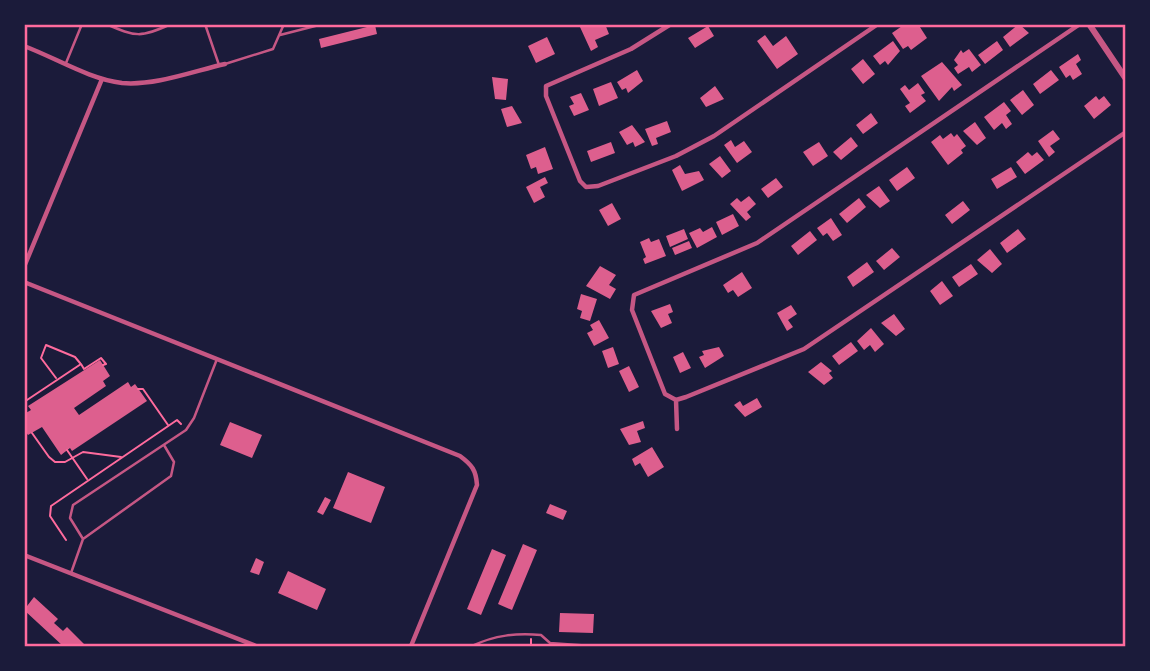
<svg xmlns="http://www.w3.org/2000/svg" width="1150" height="671" viewBox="0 0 1150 671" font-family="Commissioner,sans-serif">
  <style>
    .building { fill: #dd5f8e }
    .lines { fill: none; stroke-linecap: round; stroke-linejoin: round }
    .path { stroke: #ff6b9d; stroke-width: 2 }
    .service { stroke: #c65784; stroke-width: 2.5 }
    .minor { stroke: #c65784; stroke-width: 4.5 }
    .tertiary { stroke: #c65784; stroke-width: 6 }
    .neatline { fill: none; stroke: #ff6b9d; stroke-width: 2.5 }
  </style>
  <rect width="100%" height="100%" fill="#1b1b3a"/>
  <path class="building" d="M587,24H605L609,34L595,40L598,47L591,51L580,27Z
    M905,24H918L927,38L911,50L908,46L903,49L892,33Z
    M1019,24L1029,33L1010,47L1003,37Z
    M375,25L377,34L321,48L319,39Z
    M708,26L714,36L695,48L688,38Z
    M765,35L773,46L786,36L798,54L777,69L757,41Z
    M547,37L555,54L536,63L528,46Z
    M893,41L900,51L888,65L885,61L880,65L873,56Z
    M997,41L1003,50L985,64L978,55Z
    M969,49L981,65L972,72L969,67L958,74L954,68L958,65L954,60L961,50L963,53Z
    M1078,54L1081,60L1076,64L1082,74L1073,80L1070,75L1066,78L1059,67Z
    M863,59L875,74L863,84L851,69Z
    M942,62L962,85L954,91L952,87L939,101L921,76Z
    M637,70L643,81L628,93L626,88L622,90L617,82Z
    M1051,70L1059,80L1040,94L1033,84Z
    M492,77L508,79L506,100L495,99Z
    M611,82L618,98L599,106L593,89Z
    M918,83L925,93L921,95L926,101L910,113L905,106L910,103L900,89L905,85L909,90Z
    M715,86L724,99L706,107L700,98Z
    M1023,90L1034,105L1022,115L1010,100Z
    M581,93L589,110L574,116L569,106L574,104L570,97Z
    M1096,96L1099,100L1104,96L1111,105L1094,119L1084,106Z
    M1004,102L1011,111L1006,115L1012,124L1006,129L1002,123L994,130L984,117Z
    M512,106L522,123L507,127L501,109Z
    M871,113L878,123L863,134L856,125Z
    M667,121L671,132L656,138L658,144L652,146L645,129Z
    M975,122L986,138L977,145L963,131Z
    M632,125L645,142L635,147L633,142L627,145L619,132Z
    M1053,130L1060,139L1050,146L1055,152L1049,157L1038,141Z
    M951,133L954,137L957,134L966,146L961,150L963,153L948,165L931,142L940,135L943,139Z
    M851,137L858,146L841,160L833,152Z
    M731,140L735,147L744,141L752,152L737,163L724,145Z
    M611,142L615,153L591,162L587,151Z
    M819,142L828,156L813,166L803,152Z
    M545,147L553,169L538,174L536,167L531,169L526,155Z
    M1028,152L1032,156L1037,152L1044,160L1025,174L1016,162Z
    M720,156L731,171L722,178L709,164Z
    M680,165L685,174L699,171L704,180L682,191L672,170Z
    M907,167L915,178L897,191L889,180Z
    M1011,167L1017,177L997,189L991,179Z
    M545,177L548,183L540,187L545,197L534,203L526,187Z
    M776,178L783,187L768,198L761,189Z
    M879,186L890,201L880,208L866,195Z
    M749,196L756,204L747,212L751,217L746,221L730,204L737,198L741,202Z
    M859,198L866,207L847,223L839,214Z
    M963,201L970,210L952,224L945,215Z
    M612,203L621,219L608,226L599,210Z
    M733,214L739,226L722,235L716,222Z
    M831,218L842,235L833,241L827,233L823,236L817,228Z
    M712,227L717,237L697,248L689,233L700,228L703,232Z
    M684,229L688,239L670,247L666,236Z
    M1018,229L1026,239L1007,253L1000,243Z
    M810,231L817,240L798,255L791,246Z
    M649,238L651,242L659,239L666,256L645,264L643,259L646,257L640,242Z
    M689,241L692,248L675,255L672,248Z
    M892,248L900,257L884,270L876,261Z
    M990,249L1002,264L992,273L977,260Z
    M867,262L874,272L853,287L847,277Z
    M971,264L978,274L959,287L952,277Z
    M600,266L616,275L609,285L616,289L610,299L586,286Z
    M742,272L752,288L738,297L733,290L728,293L723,285Z
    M942,281L953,296L940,305L930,291Z
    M581,294L597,299L590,321L580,318L582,311L577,309Z
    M670,304L673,312L668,314L672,323L661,328L651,311Z
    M791,305L797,314L788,320L793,327L787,331L777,313Z
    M894,314L905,329L896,336L881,323Z
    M599,320L609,338L594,346L587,333L593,330L590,325Z
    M871,328L884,344L875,352L870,345L864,350L857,341Z
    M851,342L858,351L839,365L832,356Z
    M613,347L619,364L608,368L602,351Z
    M719,347L724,356L705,368L699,357L704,355L702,351Z
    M683,352L691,368L680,373L673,357Z
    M100,360L110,376L103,381L106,386L74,408L79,415L128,382L131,387L135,384L147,401L72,451L70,448L61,455L42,427L28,435L24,429V414L31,410L28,406Z
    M821,362L832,371L829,373L833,378L824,385L808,372Z
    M629,366L639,387L629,392L619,371Z
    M757,398L762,407L745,417L734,405L740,401L743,406Z
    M643,421L645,428L637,431L641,442L629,445L620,429Z
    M230,422L262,435L252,458L220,445Z
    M652,447L664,467L648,477L640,463L635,466L632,459Z
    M348,472L385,487L371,523L333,508Z
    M325,497L331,500L323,515L317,512Z
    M550,504L567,511L563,520L546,513Z
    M523,544L537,550L512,610L498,604Z
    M492,549L506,555L481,615L467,609Z
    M256,558L264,562L259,575L250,572Z
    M288,571L326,589L317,610L278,593Z
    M34,597L58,619L54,623L63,631L67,627L86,646H63L24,610Z
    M560,613L594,614L593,633L559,632Z"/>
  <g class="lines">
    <path class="path" d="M56,378L41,358L46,345L75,357L80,363
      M138,389H143L168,425
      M24,402L81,364L84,369L101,358L106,364L103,365
      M32,433L49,457L55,462H65L83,452L121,457
      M67,450L87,479
      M66,540L50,516L51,506L177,420L181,424
      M531,645L539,646
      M523,646L531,645V639"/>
    <path class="service" d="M106,24C136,37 141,38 171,24
      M205,24L219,65
      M280,35L323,24
      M66,63L82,24
      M225,64L273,49L284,24
      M83,539L70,518L73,505L186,430L194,418L217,359
      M71,573L83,539L171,476L174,462L164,445
      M472,646C495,635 516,633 541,635L550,643L592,646"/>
    <path class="minor" d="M671,24L631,49L546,86V96L580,181L586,187L598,186L676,156L714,136L878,24
      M1080,24L757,243L634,295L632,310L665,394L676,400L686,397L804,349L1126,132
      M24,46C56,58 89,79 122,83C155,86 194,71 225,64
      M24,267L102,79
      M24,282L460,456C472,465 476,470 477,485L411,646
      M676,400L677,429
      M24,555L256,646"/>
    <path class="tertiary" d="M1089,24L1126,79"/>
  </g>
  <rect width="1150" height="671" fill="none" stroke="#1b1b3a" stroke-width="52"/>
  <rect x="26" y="26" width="1098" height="619" class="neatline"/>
</svg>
